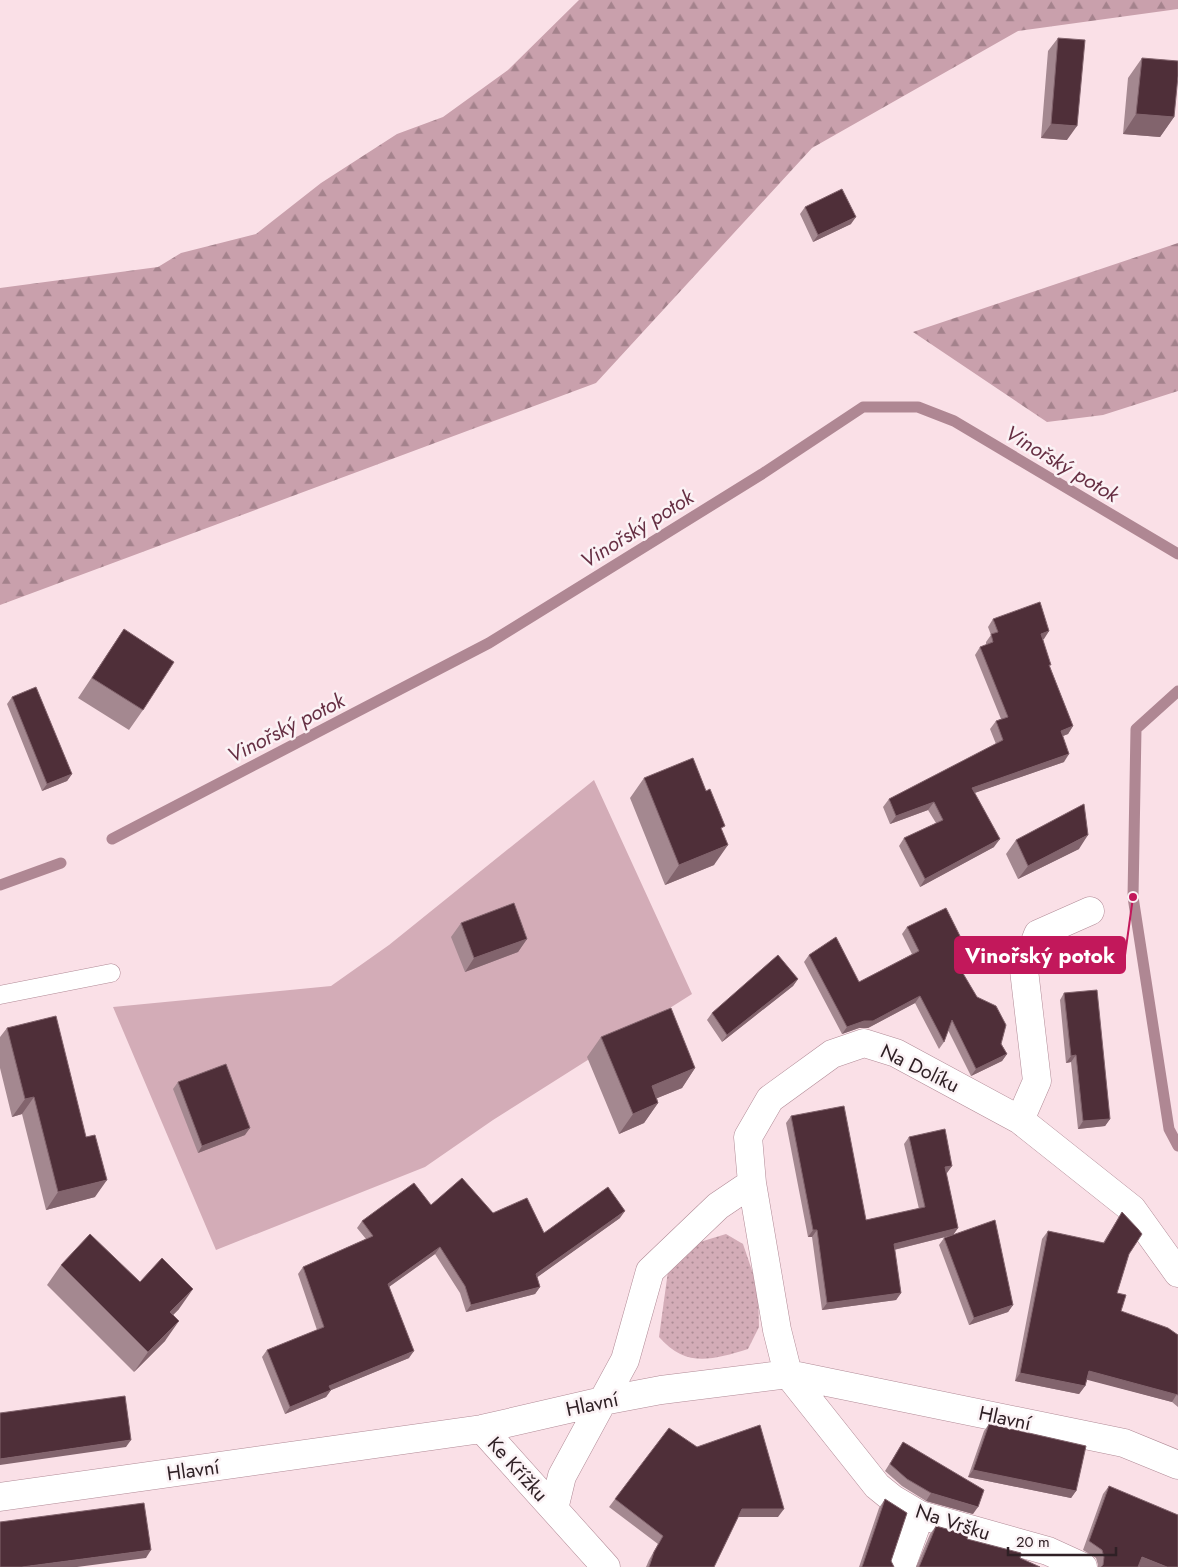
<svg xmlns="http://www.w3.org/2000/svg" width="1178" height="1567" viewBox="0 0 1178 1567" font-family="Jost,sans-serif">
  <style>
    .grass { fill: url(#grass-dots) }
    .forest { fill: url(#forest-firs) }
    .garden { fill: #d3acb7 }
    .lines { fill: none; stroke-linecap: round; stroke-linejoin: round }
    .stream { stroke: #af8793; stroke-width: 11 }
    .service-casing { stroke: #b18a96; stroke-width: 19 }
    .minor-casing { stroke: #b18a96; stroke-width: 29 }
    .service { stroke: #fff; stroke-width: 18 }
    .minor { stroke: #fff; stroke-width: 28 }
    .wall { fill: #a48890 }
    .shaded-wall { fill: #82646d }
    .building { fill: #4f2f39; stroke: #82646d }
    .labels { text-anchor: middle; stroke-width: 5; stroke-linejoin: round; paint-order: stroke }
    .street-label { font-size: 20px; fill: #2f2025; stroke: #fbf2f5 }
    .water-label { font-size: 21px; font-style: italic; fill: #662f43; stroke: #fbf2f5 }
    .leader { fill: none; stroke: #c2185b; stroke-width: 2 }
    .callout-dot { fill: #c2185b; stroke: #fbf2f5; stroke-width: 2 }
    .callout { fill: #c2185b; stroke: #c2185b; stroke-width: 2 }
    .callout-label { font-size: 21px; text-anchor: middle; font-weight: bold; fill: #fff }
  </style>
  <defs>
    <pattern id="grass-dots" width="8" height="8" patternUnits="userSpaceOnUse" patternTransform="scale(1.25)"><rect width="8" height="8" fill="#d3acb7"/><path d="M2 2h.1M6 6h.1" fill="none" stroke="#ac8c95" stroke-width="1.8" stroke-linecap="round"/></pattern>
    <pattern id="forest-firs" width="22" height="20" patternUnits="userSpaceOnUse" patternTransform="scale(1.25)"><rect width="22" height="20" fill="#c9a0ac"/><path d="M5 1l3.5 6h-7zM16 11l3.5 6h-7z" fill="#a4828c"/></pattern>
  </defs>
  <rect width="100%" height="100%" fill="#fae0e7"/>
  <path class="grass" d="M726,1234L743,1244L758,1288L759,1327L748,1349C712,1360 686,1368 659,1337L668,1271L700,1242Z"/>
  <path class="forest" d="M579,0H1178V9L1018,31L812,148L596,383L0,605V288L158,267L181,253L256,234L321,183L397,134L443,117L508,70Z
    M1178,243V391L1103,415L1047,422L913,332Z"/>
  <path class="garden" d="M594,780L692,994L493,1120L425,1167L216,1250L113,1007L331,986L389,945Z"/>
  <g class="lines">
    <path class="stream" d="M1178,691L1136,729L1133,897L1169,1129L1178,1146
      M112,839L489,643L762,474L863,407H918L954,421L1178,554
      M0,885L61,863"/>
    <defs>
      <path id="service" d="M0,995L111,973"/>
      <path id="minor" d="M1020,1120L1037,1081L1024,970L1038,934L1090,911
        M482,1429L606,1567
        M0,1497L482,1429L603,1401L661,1390L788,1374L1124,1443L1178,1465
        M554,1509L562,1476L625,1360L650,1271L718,1206L752,1183
        M901,1567L920,1515
        M1083,1567L1048,1551L920,1515L893,1499L877,1486L788,1374L777,1330L752,1183L748,1137L770,1099L832,1054L864,1043L896,1053L1020,1120L1132,1209L1178,1273"/>
    </defs>
    <use href="#service" class="service-casing"/>
    <use href="#minor" class="minor-casing"/>
    <use href="#service" class="service"/>
    <use href="#minor" class="minor"/>
  </g>
  <path class="wall" d="M1058,38L1067,140L1041,138L1048,51Z
    M1142,58L1174,117L1160,137L1123,134L1128,78Z
    M805,207L851,224L813,242L800,214Z
    M993,619L1049,631L1043,639L1050,667L1073,726L1068,734L1063,736L1064,762L974,793L994,847L920,887L899,846L904,838L936,823L928,810L890,824L883,807L889,799L996,744L990,729L996,721L1001,719L975,655L980,647L986,645V642L991,635L988,627Z
    M124,629L143,710L129,730L78,698Z
    M12,697L72,774L67,781L42,791L7,704Z
    M644,778L722,831L714,865L665,885L630,798Z
    M1016,840L1079,849L1018,879L1006,854Z
    M461,923L527,939L518,952L465,972L451,937Z
    M907,927L971,958L966,965L960,968L1007,1054L1002,1061L971,1076L948,1030L944,1042L939,1049L915,1003L868,1028H859L842,1034L804,962L809,955L859,982L912,954L902,934Z
    M798,979L793,986L722,1042L707,1020L712,1013Z
    M1064,993L1110,1119L1105,1126L1078,1129L1071,1062L1066,1063L1060,1000Z
    M7,1028L86,1137L95,1197L46,1210L22,1114L12,1117L0,1068V1037Z
    M601,1037L695,1068L682,1088L657,1098L658,1103L644,1123L619,1134L587,1057Z
    M178,1082L245,1135L198,1153L173,1089Z
    M791,1116L866,1220L919,1209L904,1144L909,1137L952,1166L946,1173L958,1228L953,1235L894,1250L901,1293L896,1300L822,1310L812,1237H808L786,1123Z
    M431,1205L493,1213L544,1233L620,1218L537,1277L540,1287L535,1294L466,1312L460,1293L435,1254L389,1287L409,1358L331,1390L326,1397L285,1414L262,1357L267,1350L317,1330L298,1274L303,1267L366,1239L357,1228L362,1221Z
    M1122,1212L1129,1254L1117,1293L1121,1311L1178,1335V1407L1172,1402L1087,1379L1085,1386L1079,1394L1015,1381L1042,1239L1048,1231L1103,1243L1117,1220Z
    M944,1238L1013,1305L1008,1312L969,1325L939,1245Z
    M61,1265L140,1282L179,1309L173,1315L165,1341L134,1372L47,1285Z
    M989,1424L1076,1491L1071,1498L968,1477L984,1431Z
    M903,1442L973,1514L926,1501L902,1486L885,1471Z
    M1109,1486L1138,1567H1098V1565L1096,1558L1083,1550L1103,1494Z
    M615,1499L778,1517H738L714,1567H646L649,1560L658,1544L609,1507Z
    M885,1499L891,1561L894,1567H859L879,1508Z
    M936,1526L967,1539L1020,1558L1040,1567H916L930,1534Z"/>
  <path class="shaded-wall" d="M1136,114L1174,117L1160,137L1123,134Z
    M1051,124L1077,126L1067,140L1041,138Z
    M856,217L851,224L813,242L818,235Z
    M1049,631L1044,639L1036,642L1041,634Z
    M1073,726L1068,734L1055,739L1061,731Z
    M1069,754L1064,762L966,796L972,788Z
    M72,774L67,781L42,791L47,784Z
    M934,802L928,810L890,824L896,816Z
    M1088,835L1079,849L1018,879L1028,866Z
    M1000,839L994,847L920,887L925,879Z
    M728,845L714,865L665,885L679,865Z
    M527,939L518,952L465,972L474,958Z
    M971,958L966,965L953,972L958,965Z
    M798,979L793,986L722,1042L727,1035Z
    M920,996L915,1003L868,1028H859L842,1034L847,1027Z
    M1007,1054L1002,1061L971,1076L976,1069Z
    M1076,1055L1071,1062L1066,1063L1071,1056Z
    M695,1068L682,1088L638,1106L652,1086Z
    M34,1097L22,1114L12,1117L25,1099Z
    M658,1103L644,1123L619,1134L633,1114Z
    M1110,1119L1105,1126L1078,1129L1083,1121Z
    M250,1128L245,1135L198,1153L202,1146Z
    M952,1166L947,1173L940,1174L945,1167Z
    M107,1180L95,1197L46,1210L58,1192Z
    M625,1211L620,1218L532,1281L536,1274Z
    M958,1228L953,1235L889,1251L894,1244Z
    M813,1230H817L812,1237H808Z
    M440,1247L435,1254L383,1291L388,1284Z
    M540,1287L535,1294L466,1312L471,1305Z
    M193,1289L179,1309L156,1332L170,1312Z
    M901,1293L896,1300L822,1310L827,1303Z
    M1013,1305L1008,1312L969,1325L974,1318Z
    M179,1321L165,1341L134,1372L148,1352Z
    M414,1351L409,1358L324,1393L329,1386Z
    M1089,1371L1177,1394L1172,1402L1084,1379Z
    M1020,1373L1085,1386L1079,1394L1015,1381Z
    M331,1390L326,1397L285,1414L290,1407Z
    M131,1440L126,1447L0,1465V1459Z
    M973,1470L1076,1491L1071,1498L968,1477Z
    M931,1493L978,1507L973,1514L926,1501Z
    M742,1509H784L778,1517H736Z
    M151,1550L146,1558L77,1567H22Z
    M1142,1557L1167,1567H1140L1136,1566Z"/>
  <path class="building" d="M1058,38L1085,40L1077,126L1051,124Z
    M1142,58L1178,61V76L1174,117L1136,114Z
    M842,189L856,217L818,235L805,207Z
    M1040,602L1049,631L1041,634L1051,665H1049L1073,726L1061,731L1069,754L972,788L1000,839L925,879L904,838L943,820L934,802L896,816L889,799L1003,740L996,721L1008,717L980,647L993,642L991,634L998,632L993,619Z
    M124,629L174,662L143,710L92,678Z
    M36,687L72,774L47,784L12,697Z
    M693,758L706,791L710,789L725,826L721,828L728,845L679,865L644,778Z
    M1084,804L1088,835L1028,866L1016,840Z
    M514,903L527,939L474,958L461,923Z
    M946,908L971,958L958,965L977,997L996,1006L1006,1025L1001,1044L1007,1054L976,1069L952,1020L944,1042L920,996L873,1021H864L847,1027L809,955L836,937L859,982L919,951L907,927Z
    M778,955L798,979L727,1035L712,1013Z
    M1097,990L1110,1119L1083,1121L1076,1055L1071,1056L1064,993Z
    M671,1008L695,1068L652,1086L658,1103L633,1114L601,1037Z
    M56,1016L86,1137L95,1135L107,1180L58,1192L34,1097L25,1099L7,1028Z
    M226,1064L250,1128L202,1146L178,1082Z
    M844,1106L866,1220L925,1207L909,1137L945,1129L952,1166L945,1167L958,1228L894,1244L901,1293L827,1303L817,1230H813L791,1116Z
    M462,1178L493,1213L527,1198L544,1233L608,1187L625,1211L536,1274L540,1287L471,1305L465,1286L440,1247L388,1284L414,1351L329,1386L331,1390L290,1407L267,1350L324,1327L303,1267L373,1236L362,1221L414,1183L431,1205Z
    M1122,1212L1138,1229L1142,1234L1129,1254L1117,1293L1126,1295L1121,1311L1168,1328L1178,1335V1395L1089,1371L1085,1386L1020,1373L1048,1231L1104,1243Z
    M995,1220L1013,1305L974,1318L944,1238Z
    M90,1234L140,1282L162,1258L193,1289L170,1312L179,1321L148,1352L61,1265Z
    M125,1396L131,1440L0,1459V1413Z
    M989,1424L1086,1446L1076,1491L973,1470Z
    M760,1425L784,1509H742L714,1567H649L654,1552L663,1536L615,1499L669,1428L697,1447Z
    M903,1442L984,1490L978,1507L931,1493L907,1479L890,1464Z
    M1109,1486L1178,1515V1567H1167L1142,1557L1138,1567H1101L1103,1565L1104,1557L1102,1550L1089,1541Z
    M885,1499L907,1513L891,1561L894,1567H862Z
    M144,1503L151,1550L22,1567H0V1522Z
    M936,1526L968,1535L967,1539L1021,1553L1020,1558L1040,1567H919Z"/>
  <g class="labels">
    <g class="street-label">
      <text transform="translate(920 1068) rotate(26)" y="7">Na Dolíku</text>
      <text transform="translate(592 1404) rotate(-12)" y="7">Hlavní</text>
      <text transform="translate(1005 1418) rotate(12)" y="7">Hlavní</text>
      <text transform="translate(518 1469) rotate(48)" y="7">Ke Křížku</text>
      <text transform="translate(193 1470) rotate(-8)" y="7">Hlavní</text>
      <text transform="translate(953 1522) rotate(18)" y="7">Na Vršku</text>
    </g>
    <g class="water-label">
      <text transform="translate(1062 464) rotate(31)" y="7">Vinořský potok</text>
      <text transform="translate(637 529) rotate(-32)" y="7">Vinořský potok</text>
      <text transform="translate(286 728) rotate(-27)" y="7">Vinořský potok</text>
    </g>
  </g>
  <path class="leader" d="M1133 897L1125 955"/>
  <circle class="callout-dot" cx="1133" cy="897" r="5"/>
  <rect class="callout" x="955" y="937" width="170" height="36" rx="5"/>
  <g class="callout-label">
    <text x="1040" y="963">Vinořský potok</text>
  </g>
  <path d="M1008 1547v8h108v-8" fill="none" stroke="#2f2025" stroke-width="2.5"/>
  <text x="1016" y="1547" font-size="15" fill="#2f2025" stroke="#fbf2f5" stroke-width="4" paint-order="stroke">20 m</text>
</svg>
